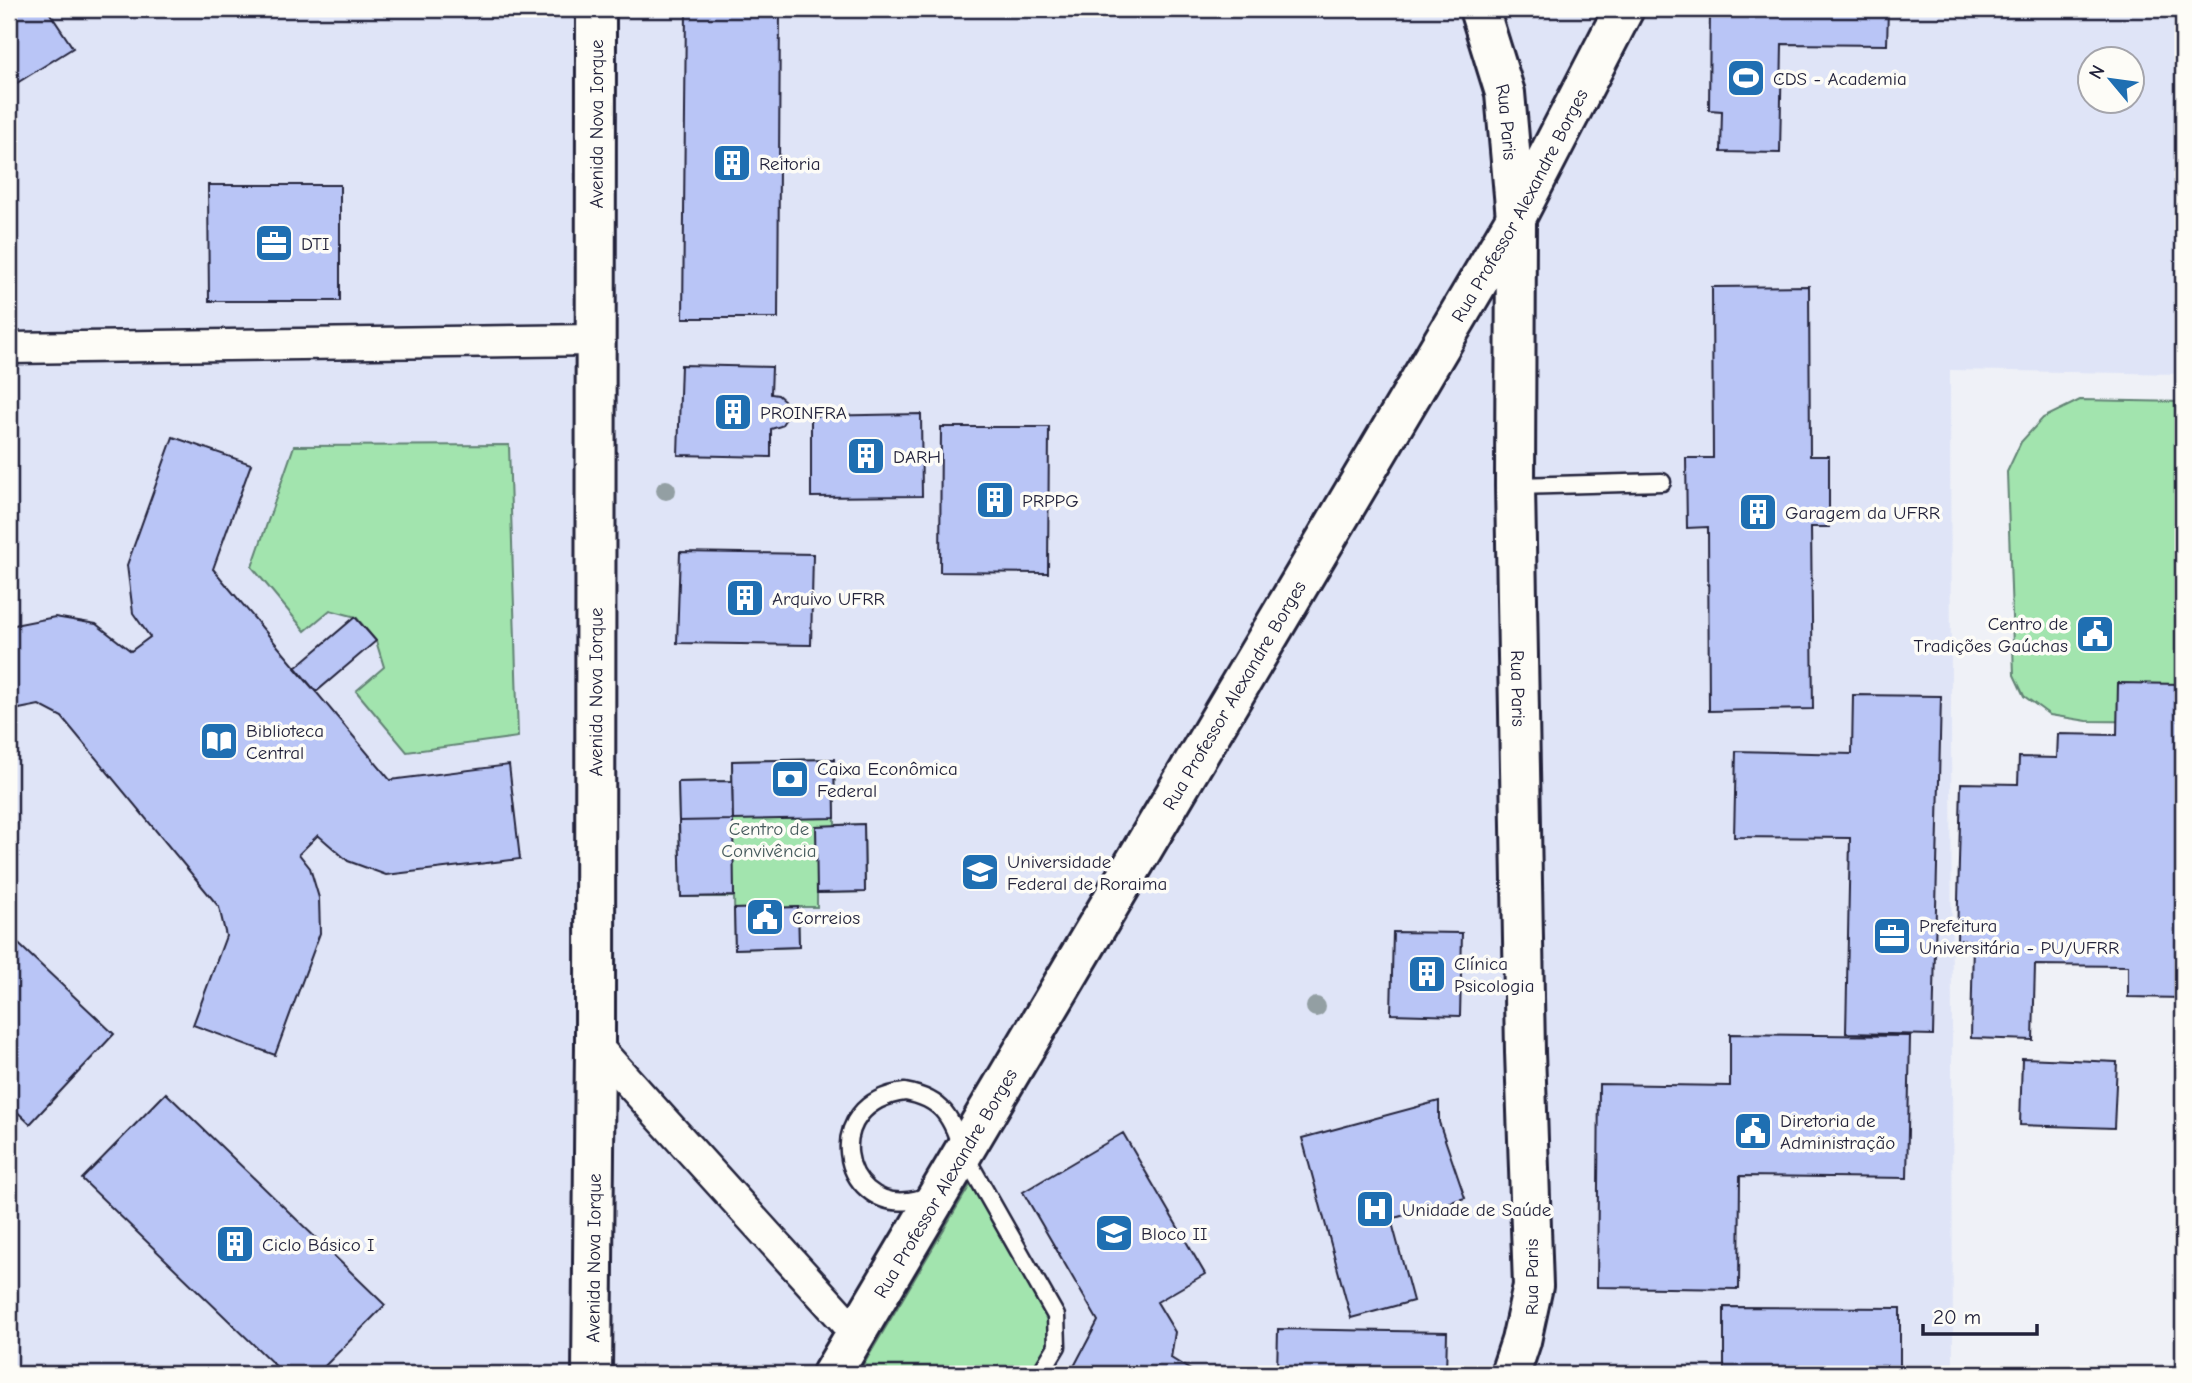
<svg xmlns="http://www.w3.org/2000/svg" width="2192" height="1383" viewBox="0 0 2192 1383" font-family="'Comic Neue',sans-serif">
  <style>
    .built { fill: #dfe4f7; fill-rule: evenodd }
    .green { fill: #a2e4ae; stroke: #628374; stroke-width: 2 }
    .building { fill: #b9c5f6; stroke: #22223b; stroke-width: 2 }
    .lines { fill: none; stroke-linecap: round; stroke-linejoin: round }
    .lane-casing { stroke: #22223b; stroke-width: 21 }
    .street-casing { stroke: #22223b; stroke-width: 35 }
    .secondary-casing { stroke: #22223b; stroke-width: 44 }
    .lane { stroke: #fdfcf7; stroke-width: 16 }
    .street { stroke: #fdfcf7; stroke-width: 30 }
    .secondary { stroke: #fdfcf7; stroke-width: 38 }
    .tree { fill: #939fa3 }
    .labels { text-anchor: middle; stroke-width: 7; stroke-linejoin: round; paint-order: stroke }
    .poi-label { font-size: 19px; fill: #22223b; stroke: #fdfcf7; text-anchor: start }
    .street-label { font-size: 19px; fill: #22223b; stroke: #fdfcf7 }
    .park-label { font-size: 19px; fill: #485c5e; stroke: #fdfcf7 }
  </style>
  <rect width="100%" height="100%" fill="#eff1f7"/>
  <filter id="ink" filterUnits="userSpaceOnUse"><feTurbulence type="fractalNoise" baseFrequency=".0143" numOctaves="2"/><feDisplacementMap in="SourceGraphic" scale="14" xChannelSelector="R" yChannelSelector="G"/><feConvolveMatrix kernelMatrix="1 2 1 2 8 2 1 2 1" color-interpolation-filters="sRGB"/></filter>
  <g filter="url(#ink)">
    <path class="built" d="M9,9H2183V374L1950,370L1953,1374H9ZM2090,60H2132V102H2090Z"/>
    <path class="green" d="M2080,400L2183,402V722L2087,721L2050,715L2024,696L2014,675L2007,472L2021,442L2043,418Z
      M509,445L518,737L407,752L356,691L384,667L376,641L356,617L330,610L305,631L252,567L294,446Z
      M834,759L835,825L864,824L865,892L817,893V907H798L799,947L735,949L734,897H681L678,782L732,781V761Z
      M976,1175L1056,1316L1057,1346L1040,1374H858Z"/>
    <path class="building" d="M9,9H47L73,48L9,88Z
      M686,9H780L778,318H683Z
      M1710,9H1888L1887,45L1782,44L1780,153L1721,152L1722,111L1709,110Z
      M208,185H340V301H209Z
      M1809,286L1810,456H1829V527H1811L1813,709L1709,711L1708,527L1687,528L1686,458H1713L1712,287Z
      M681,365L772,367L771,394L778,395L784,400L787,407V417L781,426L771,429V457L678,455Z
      M921,414L922,496L811,497V416Z
      M941,427H1049L1048,573L940,572Z
      M173,437L251,464L213,569L390,780L509,765L520,859L386,875L348,861L318,835L299,854L310,868L319,898L320,933L275,1055L193,1025L226,936L219,907L62,717L39,705L9,711V626L55,617L96,624L131,651L150,637L133,613L127,565Z
      M680,552L813,554L811,645L677,643Z
      M355,617L376,641L316,692L295,668Z
      M2118,683L2183,684V998L2128,997V966L2035,965L2033,1040L1971,1038L1973,941L1957,940L1961,783L2018,784L2019,757L2057,758L2058,734L2117,735Z
      M1853,695L1941,696L1933,1035L1846,1033L1850,838L1734,837L1736,751L1852,754Z
      M834,759L835,818L733,820L732,761Z
      M732,781L733,820L679,821L678,782Z
      M733,820L734,896L681,897L679,821Z
      M864,824L865,892L817,893L816,826Z
      M798,907L799,947L735,949L734,909Z
      M1393,932L1462,933L1460,1016L1391,1014Z
      M9,935L114,1034L30,1124L9,1104Z
      M1730,1034L1910,1036L1907,1178L1740,1176L1739,1289L1597,1287L1599,1084L1730,1086Z
      M2022,1058L2117,1062L2114,1128L2020,1125Z
      M166,1093L385,1305L317,1374H284L82,1179Z
      M1439,1101V1122L1465,1198L1391,1219L1413,1301L1351,1318L1302,1138Z
      M1123,1133L1205,1274L1157,1302L1175,1332L1171,1358L1197,1374H1070L1098,1321L1023,1192Z
      M1724,1307L1900,1308V1374H1724Z
      M1278,1329L1447,1332L1446,1374H1277Z"/>
    <g class="lines">
      <defs>
        <path id="lane" d="M1515,486L1662,482
          M905,1092C944,1099 951,1118 963,1152C954,1164 945,1181 934,1191C928,1197 917,1200 909,1201C841,1210 819,1103 905,1092Z
          M964,1154L1056,1316L1057,1346L1040,1374"/>
        <path id="street" d="M9,348L596,340
          M595,1045L856,1333"/>
        <g id="secondary">
          <path id="s1" d="M1479,9L1505,93L1516,218L1515,486L1525,1052L1533,1286L1521,1341L1510,1374"/>
          <path id="s2" d="M592,1374L595,1045L596,9"/>
          <path id="s3" d="M832,1374L1516,218L1624,9"/>
        </g>
      </defs>
      <use href="#lane" class="lane-casing"/>
      <use href="#street" class="street-casing"/>
      <use href="#secondary" class="secondary-casing"/>
      <use href="#lane" class="lane"/>
      <use href="#street" class="street"/>
      <use href="#secondary" class="secondary"/>
    </g>
    <g class="tree">
      <circle cx="666" cy="490" r="10"/>
      <circle cx="1316" cy="1007" r="10"/>
    </g>
  </g>
  <defs>
    <symbol id="stadium-square" viewBox="-11 -11 22 22"><rect x="-9" y="-9" width="18" height="18" rx="4" fill="#1f6fb2" stroke="#fdfcf7"/><path d="M0-5a6.5 5 0 1 0 0 10a6.5 5 0 1 0 0-10ZM-3.5-1.8h7v3.6h-7Z" fill="#fff"/></symbol>
    <symbol id="building-square" viewBox="-11 -11 22 22"><rect x="-9" y="-9" width="18" height="18" rx="4" fill="#1f6fb2" stroke="#fdfcf7"/><path d="M-4-6H4V6H1V3H-1V6H-4ZM-2.5-4.3h1.7v1.8h-1.7ZM.8-4.3h1.7v1.8H.8ZM-2.5-1h1.7V.8h-1.7ZM.8-1h1.7V.8H.8Z" fill="#fff"/></symbol>
    <symbol id="office-square" viewBox="-11 -11 22 22"><rect x="-9" y="-9" width="18" height="18" rx="4" fill="#1f6fb2" stroke="#fdfcf7"/><path d="M-6-3h4V-5.5h4V-3h4V5H-6ZM-1-4.5V-3h2v-1.5ZM-6 0V1H6V0Z" fill="#fff"/></symbol>
    <symbol id="civic-square" viewBox="-11 -11 22 22"><rect x="-9" y="-9" width="18" height="18" rx="4" fill="#1f6fb2" stroke="#fdfcf7"/><path d="M-.6-6.5H3V-4.5H.6V-3L4-1V1h2V6H-6V1h2V-1L-.6-3ZM-1.2 2.5V6h2.4V2.5Z" fill="#fff"/></symbol>
    <symbol id="library-square" viewBox="-11 -11 22 22"><rect x="-9" y="-9" width="18" height="18" rx="4" fill="#1f6fb2" stroke="#fdfcf7"/><path d="M-6-4Q-3-5.5-.7-3.5V5Q-3 3-6 4ZM6-4Q3-5.5 .7-3.5V5Q3 3 6 4Z" fill="#fff"/></symbol>
    <symbol id="bank-square" viewBox="-11 -11 22 22"><rect x="-9" y="-9" width="18" height="18" rx="4" fill="#1f6fb2" stroke="#fdfcf7"/><path d="M-6-4H6V4H-6ZM0-2.3a2.3 2.3 0 1 0 0 4.6a2.3 2.3 0 1 0 0-4.6Z" fill="#fff"/></symbol>
    <symbol id="university-square" viewBox="-11 -11 22 22"><rect x="-9" y="-9" width="18" height="18" rx="4" fill="#1f6fb2" stroke="#fdfcf7"/><path d="M0-5L7-2L0 1L-7-2ZM-4 1L0 2.5L4 1V4Q0 6-4 4Z" fill="#fff"/></symbol>
    <symbol id="hospital-square" viewBox="-11 -11 22 22"><rect x="-9" y="-9" width="18" height="18" rx="4" fill="#1f6fb2" stroke="#fdfcf7"/><path d="M-5-5h3v3.5h4V-5h3V5h-3V1.5h-4V5h-3Z" fill="#fff"/></symbol>
  </defs>
  <g fill-rule="evenodd">
    <use href="#stadium-square" x="1724" y="56" width="44" height="44"/>
    <use href="#building-square" x="710" y="141" width="44" height="44"/>
    <use href="#office-square" x="252" y="221" width="44" height="44"/>
    <use href="#building-square" x="711" y="390" width="44" height="44"/>
    <use href="#building-square" x="844" y="434" width="44" height="44"/>
    <use href="#building-square" x="973" y="478" width="44" height="44"/>
    <use href="#building-square" x="1736" y="490" width="44" height="44"/>
    <use href="#building-square" x="723" y="576" width="44" height="44"/>
    <use href="#civic-square" x="2073" y="612" width="44" height="44"/>
    <use href="#library-square" x="197" y="719" width="44" height="44"/>
    <use href="#bank-square" x="768" y="757" width="44" height="44"/>
    <use href="#university-square" x="958" y="850" width="44" height="44"/>
    <use href="#civic-square" x="743" y="895" width="44" height="44"/>
    <use href="#office-square" x="1870" y="914" width="44" height="44"/>
    <use href="#building-square" x="1405" y="952" width="44" height="44"/>
    <use href="#civic-square" x="1731" y="1109" width="44" height="44"/>
    <use href="#hospital-square" x="1353" y="1187" width="44" height="44"/>
    <use href="#university-square" x="1092" y="1211" width="44" height="44"/>
    <use href="#building-square" x="213" y="1222" width="44" height="44"/>
  </g>
  <g class="labels">
    <g class="poi-label">
      <text x="1773" y="85">CDS - Academia</text>
      <text x="759" y="170">Reitoria</text>
      <text x="301" y="250">DTI</text>
      <text x="760" y="419">PROINFRA</text>
      <text x="893" y="463">DARH</text>
      <text x="1022" y="507">PRPPG</text>
      <text x="1785" y="519">Garagem da UFRR</text>
      <text x="772" y="605">Arquivo UFRR</text>
      <text x="2068" y="630" text-anchor="end">Centro de<tspan x="2068" dy="22">Tradições Gaúchas</tspan></text>
      <text x="246" y="737">Biblioteca<tspan x="246" dy="22">Central</tspan></text>
      <text x="817" y="775">Caixa Econômica<tspan x="817" dy="22">Federal</tspan></text>
      <text x="1007" y="868">Universidade<tspan x="1007" dy="22">Federal de Roraima</tspan></text>
      <text x="792" y="924">Correios</text>
      <text x="1919" y="932">Prefeitura<tspan x="1919" dy="22">Universitária - PU/UFRR</tspan></text>
      <text x="1454" y="970">Clínica<tspan x="1454" dy="22">Psicologia</tspan></text>
      <text x="1780" y="1127">Diretoria de<tspan x="1780" dy="22">Administração</tspan></text>
      <text x="1402" y="1216">Unidade de Saúde</text>
      <text x="1141" y="1240">Bloco II</text>
      <text x="262" y="1251">Ciclo Básico I</text>
    </g>
    <g class="street-label">
      <text dy="7" stroke="none"><textPath href="#s1" startOffset="117">Rua Paris</textPath></text>
      <text dy="7" stroke="none"><textPath href="#s2" startOffset="1250">Avenida Nova Iorque</textPath></text>
      <text dy="7" stroke="none"><textPath href="#s3" startOffset="1356">Rua Professor Alexandre Borges</textPath></text>
      <text dy="7" stroke="none"><textPath href="#s1" startOffset="684">Rua Paris</textPath></text>
      <text dy="7" stroke="none"><textPath href="#s2" startOffset="682">Avenida Nova Iorque</textPath></text>
      <text dy="7" stroke="none"><textPath href="#s3" startOffset="789">Rua Professor Alexandre Borges</textPath></text>
      <text dy="7" stroke="none"><textPath href="#s3" startOffset="222">Rua Professor Alexandre Borges</textPath></text>
      <text dy="7" stroke="none"><textPath href="#s2" startOffset="116">Avenida Nova Iorque</textPath></text>
      <text transform="translate(1531 1277) rotate(-90)" y="7">Rua Paris</text>
    </g>
    <g class="park-label">
      <text x="769" y="835">Centro de<tspan x="769" dy="22">Convivência</tspan></text>
    </g>
  </g>
  <rect width="2192" height="1383" fill="none" stroke="#fdfcf7" stroke-width="35"/>
  <rect x="18" y="18" width="2157" height="1348" fill="none" stroke="#22223b" stroke-width="2.5" filter="url(#ink)"/>
  <g transform="translate(2111 80) rotate(299)"><circle r="33" fill="#fdfcf7" stroke="#a5a5ac" stroke-width="2"/>
  <path d="M0-5L12 26L0 18L-12 26Z" fill="#1f6fb2"/>
  <text y="-10" font-size="19" font-weight="bold" text-anchor="middle" fill="#22223b">N</text>
  </g>
  <path d="M1923 1324v10h114v-10" fill="none" stroke="#22223b" stroke-width="3.5"/>
  <text x="1933" y="1324" font-size="21" fill="#22223b" stroke="#fdfcf7" stroke-width="5" paint-order="stroke">20 m</text>
</svg>
